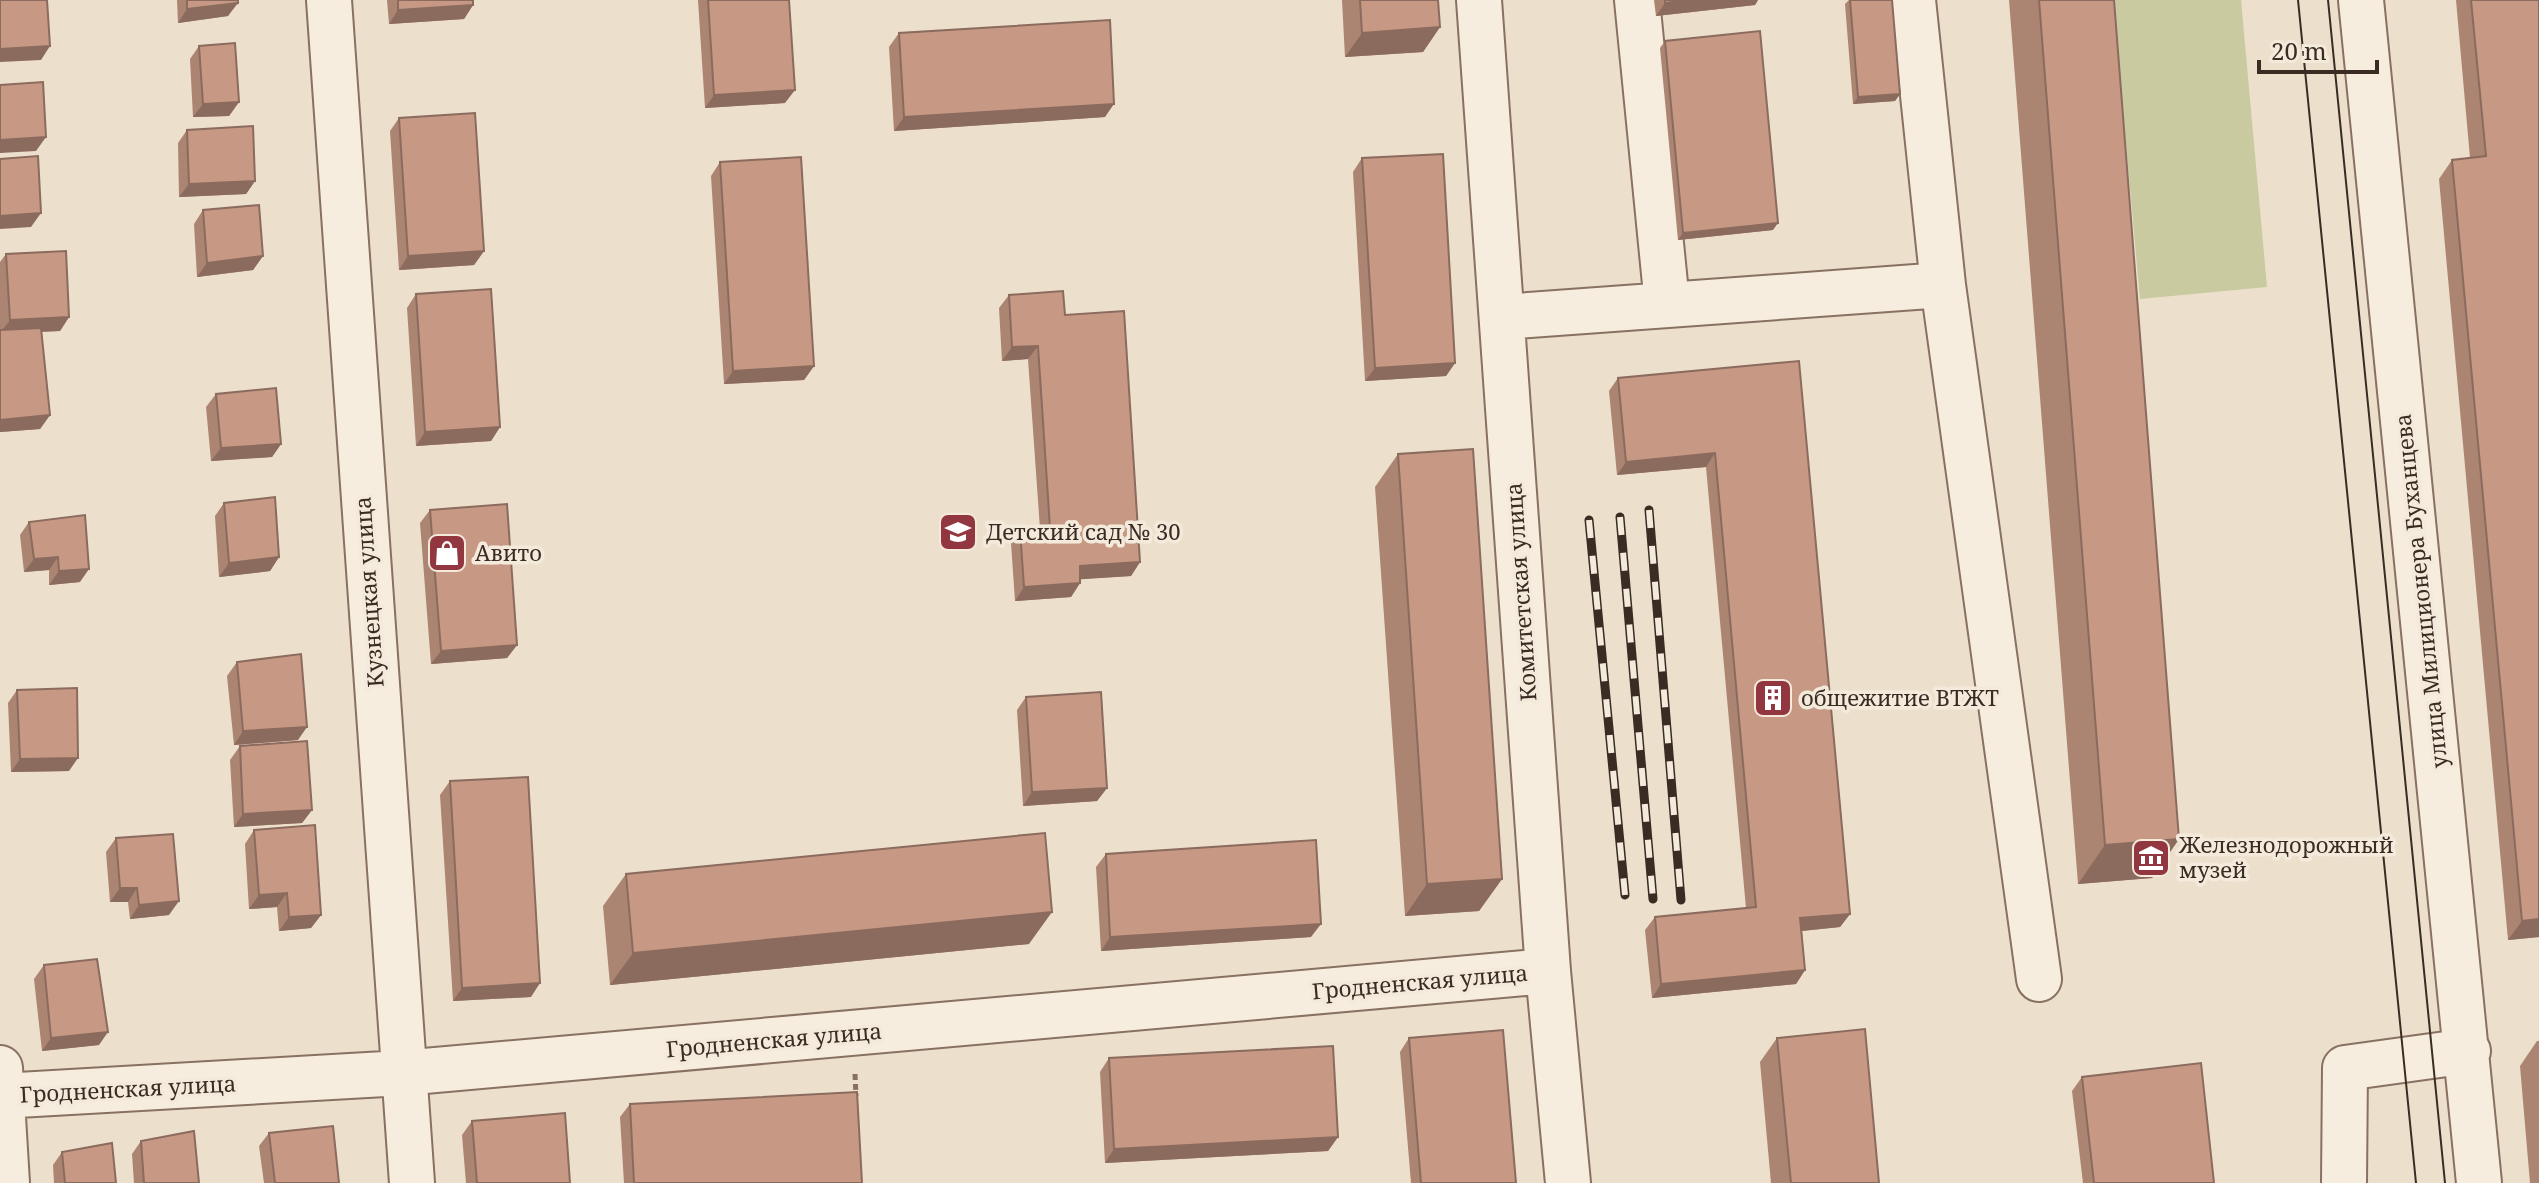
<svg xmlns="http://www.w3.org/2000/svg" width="2539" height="1183" viewBox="0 0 2539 1183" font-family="'Noto Serif',serif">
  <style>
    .green { fill: #c9caa0 }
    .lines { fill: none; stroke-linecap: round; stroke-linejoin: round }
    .minor-casing { stroke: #887161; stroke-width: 48 }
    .path { stroke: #887161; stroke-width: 5; stroke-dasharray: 6 4; stroke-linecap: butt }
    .minor { stroke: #f7eddf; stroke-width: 44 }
    .tram { stroke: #3a2b23; stroke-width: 2 }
    .rail-casing { stroke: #3a2b23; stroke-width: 9 }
    .rail { stroke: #f4eadb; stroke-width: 6; stroke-dasharray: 18; stroke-linecap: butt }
    .wall { fill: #ab8472 }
    .shaded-wall { fill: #8b6b5d }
    .building { fill: #c79985; stroke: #8b6b5d; stroke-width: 2 }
    .labels { text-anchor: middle; stroke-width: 7; stroke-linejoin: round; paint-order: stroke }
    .poi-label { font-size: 22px; fill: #3a2b23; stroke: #f4eadb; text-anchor: start }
    .street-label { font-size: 22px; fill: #3a2b23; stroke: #f4eadb }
  </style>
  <rect width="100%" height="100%" fill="#ecdfcc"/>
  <path class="green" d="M2113,0H2241L2267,287L2140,299Z"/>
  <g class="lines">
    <defs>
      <path id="minor" d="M329,0L412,1183
        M1479,0L1548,971L1568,1183
        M1637,0L1667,304
        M1913,0L1943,285L2039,979
        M2361,0L2479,1183
        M1502,317L1943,285
        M0,1068L7,1183
        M0,1096L402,1073L1548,971
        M2344,1183L2345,1068L2468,1051"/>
    </defs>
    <use href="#minor" class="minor-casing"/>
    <path class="path" d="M855,1074L856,1096"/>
    <use href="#minor" class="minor"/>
    <path class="tram" d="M2298,0L2416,1183
      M2328,0L2445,1183"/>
    <defs>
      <path id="rail" d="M1649,510L1681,900
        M1620,517L1653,899
        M1589,520L1625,895"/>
    </defs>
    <use href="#rail" class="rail-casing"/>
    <use href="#rail" class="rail"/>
  </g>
  <path class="wall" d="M177,0H238L228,16L178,23Z
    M387,0H473V5L464,19L389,24Z
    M698,0H789L785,103L705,108Z
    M1342,0H1438L1440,27L1423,52L1345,57Z
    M1654,0H1758L1755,5L1656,16Z
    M1849,0H1892L1900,94L1895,101L1853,104L1845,4Z
    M2009,0H2114L2179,839L2152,878L2078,884Z
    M2456,0H2539V937L2508,940L2439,179L2452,160L2470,158Z
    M899,33L1105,117L894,131L889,47Z
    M1665,41L1773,230L1678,240L1660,48Z
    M199,46L239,102L229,116L193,117L190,59Z
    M399,118L484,251L474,265L399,270L390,131Z
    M187,130L255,181L246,194L179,197L178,143Z
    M1362,158L1455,363L1446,376L1365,381L1353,172Z
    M720,162L814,366L804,380L724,384L711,176Z
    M203,210L263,256L253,270L197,277L194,224Z
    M6,254L69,317L60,331L41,332L50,415L40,429L0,432V262Z
    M416,294L500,427L491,441L416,446L407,308Z
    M1009,295L1065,315L1140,562L1131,576L1080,579V583L1071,597L1015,601L1011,543L1020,530L1040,529L1028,359L1002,361L999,308Z
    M1799,361L1850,914L1840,927L1802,931L1805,970L1796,984L1652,998L1645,930L1655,917L1746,908L1706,467L1617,475L1609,391L1618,378Z
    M216,394L281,444L272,457L211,461L206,407Z
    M1398,454L1502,879L1479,911L1405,916L1375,487Z
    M224,503L279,557L270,571L219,577L215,516Z
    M430,510L517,645L507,658L431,664L420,523Z
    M29,522L80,582L49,585V570L24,572L20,535Z
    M237,662L298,740L234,745L227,676Z
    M17,690L69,771L11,772L8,703Z
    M1026,697L1107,788L1097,801L1023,806L1017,710Z
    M240,746L312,810L302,823L234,827L230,760Z
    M450,781L531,997L453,1001L440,795Z
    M254,830L321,915L311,928L279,931L277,907L249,909L245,844Z
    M116,838L169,915L130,919L128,902H110L106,852Z
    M1106,854L1311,937L1101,951L1096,867Z
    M626,874L1029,944L610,985L603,906Z
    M44,965L99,1045L42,1051L34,979Z
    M1409,1038L1516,1183H1411L1400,1052Z
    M1777,1038L1879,1183H1771L1760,1062Z
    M2537,1041H2539V1183H2530L2520,1066Z
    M1109,1058L1338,1137L1328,1151L1105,1163L1100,1072Z
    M2082,1077L2214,1183H2083L2072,1091Z
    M630,1104L862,1183H624L620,1117Z
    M472,1121L570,1183H466L462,1135Z
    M269,1133L339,1183H264L259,1146Z
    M141,1141L199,1183H134L132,1154Z
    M62,1152L116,1183H54L53,1165Z"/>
  <path class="shaded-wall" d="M1689,0H1758L1755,5L1656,16L1665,3Z
    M238,3L228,16L178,23L187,9Z
    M473,5L464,19L389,24L398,10Z
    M1440,27L1423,52L1345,57L1362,33Z
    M50,46L41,60L0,62V49Z
    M795,90L785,103L705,108L714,95Z
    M1900,94L1895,101L1853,104L1858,97Z
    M239,102L229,116L193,117L203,104Z
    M1114,104L1105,117L894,131L904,117Z
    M46,137L36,151L0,153V140Z
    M255,181L246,194L179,197L189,184Z
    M41,213L31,227L0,229V216Z
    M1778,223L1773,230L1678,240L1683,233Z
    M484,251L474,265L399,270L408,256Z
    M263,256L253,270L197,277L207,263Z
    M69,317L60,331L0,333L10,320Z
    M1038,346L1028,359L1002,361L1012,347Z
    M1455,363L1446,376L1365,381L1375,368Z
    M814,366L804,380L724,384L733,371Z
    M50,415L40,429L0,432V420Z
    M500,427L491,441L416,446L425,432Z
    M281,444L272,457L211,461L221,448Z
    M1715,453L1706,467L1617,475L1626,462Z
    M58,557L49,570L24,572L34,559Z
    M279,557L270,571L219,577L229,563Z
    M1140,562L1131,576L1070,580L1080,566Z
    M89,569L80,582L49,585L59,571Z
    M1080,583L1071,597L1015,601L1024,587Z
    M517,645L507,658L431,664L441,651Z
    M307,727L298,740L234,745L243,731Z
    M78,758L69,771L11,772L20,759Z
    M1107,788L1097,801L1023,806L1032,792Z
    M312,810L302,823L234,827L243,814Z
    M2179,839L2152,878L2078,884L2105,845Z
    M1502,879L1479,911L1405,916L1427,884Z
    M120,888H137L128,902H110Z
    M287,893L277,907L249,909L259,895Z
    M179,901L169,915L130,919L139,905Z
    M1052,912L1029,944L610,985L633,953Z
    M1850,914L1840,927L1791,932L1800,918Z
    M321,915L311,928L279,931L289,917Z
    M2539,919V937L2508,940L2522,921Z
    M1321,924L1311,937L1101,951L1110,937Z
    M1805,970L1796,984L1652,998L1661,984Z
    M540,983L531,997L453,1001L462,988Z
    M108,1032L99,1045L42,1051L51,1038Z
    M1338,1137L1328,1151L1105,1163L1114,1149Z"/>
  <path class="building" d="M0,0H47L50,46L0,49Z
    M187,0H238V3L187,9Z
    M398,0H473V5L398,10Z
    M708,0H789L795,90L714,95Z
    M1360,0H1438L1440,27L1362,33Z
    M1665,0H1689L1665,3Z
    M1850,0H1892L1900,94L1858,97Z
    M2039,0H2114L2179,839L2105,845Z
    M2471,0H2539V919L2522,921L2452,160L2486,156Z
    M1110,20L1114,104L904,117L899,33Z
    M1760,31L1778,223L1683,233L1665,41Z
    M235,43L239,102L203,104L199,46Z
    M43,82L46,137L0,140V85Z
    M475,113L484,251L408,256L399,118Z
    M253,126L255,181L189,184L187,130Z
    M1443,154L1455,363L1375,368L1362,158Z
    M38,156L41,213L0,216V159Z
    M801,157L814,366L733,371L720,162Z
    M259,205L263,256L207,263L203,210Z
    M66,251L69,317L10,320L6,254Z
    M491,289L500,427L425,432L416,294Z
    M1063,291L1065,315L1124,311L1140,562L1080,566V583L1024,587L1020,530L1050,528L1038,346L1012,347L1009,295Z
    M41,328L50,415L0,420V330Z
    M1799,361L1850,914L1800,918L1805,970L1661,984L1655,917L1756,907L1715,453L1626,462L1618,378Z
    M276,388L281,444L221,448L216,394Z
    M1473,449L1502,879L1427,884L1398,454Z
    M275,497L279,557L229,563L224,503Z
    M507,504L517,645L441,651L430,510Z
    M85,515L89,569L59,571L58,557L34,559L29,522Z
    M301,654L307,727L243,731L237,662Z
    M77,688L78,758L20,759L17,690Z
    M1101,692L1107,788L1032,792L1026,697Z
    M307,741L312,810L243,814L240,746Z
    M528,777L540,983L462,988L450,781Z
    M315,825L321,915L289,917L287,893L259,895L254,830Z
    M1045,833L1052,912L633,953L626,874Z
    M173,834L179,901L139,905L137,888H120L116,838Z
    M1316,840L1321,924L1110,937L1106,854Z
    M97,959L108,1032L51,1038L44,965Z
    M1865,1029L1879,1183H1791L1777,1038Z
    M1503,1030L1516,1183H1421L1409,1038Z
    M1333,1046L1338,1137L1114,1149L1109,1058Z
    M2201,1063L2214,1183H2094L2082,1077Z
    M857,1092L862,1183H634L630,1104Z
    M565,1113L570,1183H477L472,1121Z
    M333,1126L339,1183H275L269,1133Z
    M194,1131L199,1183H144L141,1141Z
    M112,1143L116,1183H65L62,1152Z"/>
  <defs>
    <symbol id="school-square" viewBox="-11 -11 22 22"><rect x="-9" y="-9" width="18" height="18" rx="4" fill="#923640" stroke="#f4eadb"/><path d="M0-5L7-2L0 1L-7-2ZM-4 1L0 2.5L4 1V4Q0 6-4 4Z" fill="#fff"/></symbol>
    <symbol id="shop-square" viewBox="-11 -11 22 22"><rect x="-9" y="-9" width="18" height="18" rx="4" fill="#923640" stroke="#f4eadb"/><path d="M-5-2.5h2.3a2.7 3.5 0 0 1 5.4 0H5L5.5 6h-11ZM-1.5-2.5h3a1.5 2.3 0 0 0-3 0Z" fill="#fff"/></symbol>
    <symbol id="building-square" viewBox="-11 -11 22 22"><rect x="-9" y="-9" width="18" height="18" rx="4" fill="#923640" stroke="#f4eadb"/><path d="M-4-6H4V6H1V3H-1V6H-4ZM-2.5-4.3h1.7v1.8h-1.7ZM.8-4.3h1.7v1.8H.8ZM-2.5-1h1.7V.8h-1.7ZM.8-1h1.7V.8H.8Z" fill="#fff"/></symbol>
    <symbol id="museum-square" viewBox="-11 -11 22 22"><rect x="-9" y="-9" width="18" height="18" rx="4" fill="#923640" stroke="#f4eadb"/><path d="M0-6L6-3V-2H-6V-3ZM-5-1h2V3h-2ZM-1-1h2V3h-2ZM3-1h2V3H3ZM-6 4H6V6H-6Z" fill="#fff"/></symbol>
  </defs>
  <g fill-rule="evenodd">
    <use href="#school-square" x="936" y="510" width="44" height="44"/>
    <use href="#shop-square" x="425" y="531" width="44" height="44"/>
    <use href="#building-square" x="1751" y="676" width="44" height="44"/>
    <use href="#museum-square" x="2129" y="836" width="44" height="44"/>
  </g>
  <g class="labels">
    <g class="poi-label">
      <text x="986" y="540">Детский сад № 30</text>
      <text x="475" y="561">Авито</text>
      <text x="1801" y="706">общежитие ВТЖТ</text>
      <text x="2179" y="853">Железнодорожный<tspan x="2179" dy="25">музей</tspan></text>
    </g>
    <g class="street-label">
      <text transform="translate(2421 591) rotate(-96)" y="8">улица Милиционера Буханцева</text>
      <text transform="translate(369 592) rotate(-94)" y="8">Кузнецкая улица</text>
      <text transform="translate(1521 592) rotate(-94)" y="8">Комитетская улица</text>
      <text transform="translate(1420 982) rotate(-5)" y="8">Гродненская улица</text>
      <text transform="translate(774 1040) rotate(-5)" y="8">Гродненская улица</text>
      <text transform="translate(128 1089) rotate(-3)" y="8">Гродненская улица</text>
    </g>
  </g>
  <path d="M2259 60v12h118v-12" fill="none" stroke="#3a2b23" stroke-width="4"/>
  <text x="2271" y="60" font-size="24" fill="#3a2b23" stroke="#f4eadb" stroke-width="6" paint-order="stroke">20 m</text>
</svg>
